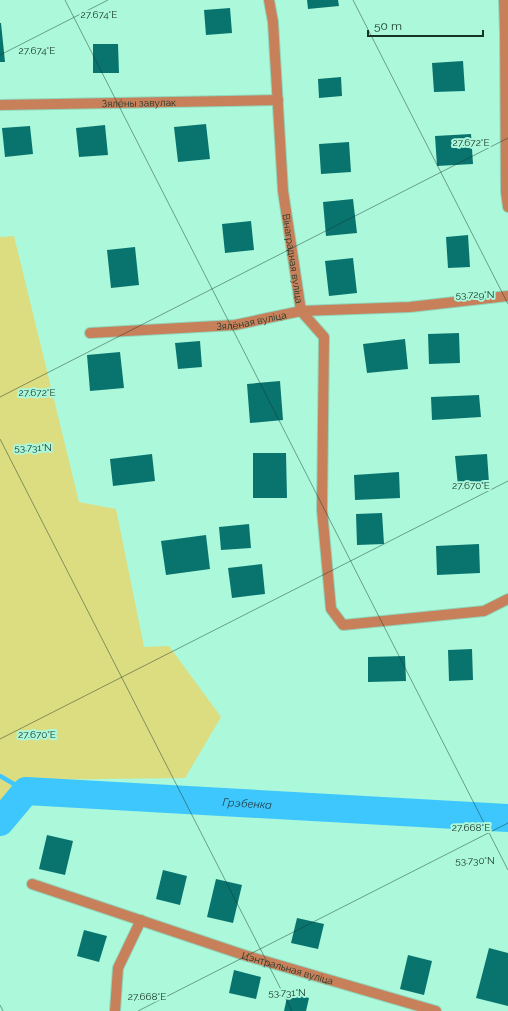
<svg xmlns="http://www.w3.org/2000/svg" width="508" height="1011" viewBox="0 0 508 1011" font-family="Raleway,sans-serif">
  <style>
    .green { fill: #dcdc80 }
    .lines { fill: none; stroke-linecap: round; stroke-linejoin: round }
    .stream { stroke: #3ec7fc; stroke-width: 4.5 }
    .river { stroke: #3ec7fc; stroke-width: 28 }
    .building { fill: #09746e }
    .street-casing { stroke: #91d5bb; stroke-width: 12 }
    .street { stroke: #c8805a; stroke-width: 10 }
    .ticks { fill: none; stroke: #153429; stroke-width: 1; stroke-opacity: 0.45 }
    .labels { text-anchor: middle; stroke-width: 4; stroke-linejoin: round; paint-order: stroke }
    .street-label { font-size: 10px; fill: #153429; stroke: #acf8db }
    .water-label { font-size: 11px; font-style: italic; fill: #223e4a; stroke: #acf8db }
    .ticks-label { font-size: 10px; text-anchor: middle; fill: #153429; stroke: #acf8db; stroke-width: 4; stroke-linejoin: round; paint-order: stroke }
  </style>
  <rect width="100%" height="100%" fill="#acf8db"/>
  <path class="green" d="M14,236L79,502L116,509L144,647L169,646L221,717L185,778L20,780L0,816V237Z"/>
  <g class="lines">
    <path class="stream" d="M0,776L26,791"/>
    <path class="river" id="s1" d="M0,822L26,791L508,818"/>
  </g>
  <path class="building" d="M307,0H338L339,6L308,9Z
    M230,8L232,33L206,35L204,10Z
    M0,23H1L5,62H0Z
    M93,44H118L119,73H93Z
    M463,61L465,91L434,92L432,63Z
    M341,77L342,96L319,98L318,79Z
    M206,124L210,159L178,162L174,127Z
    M105,125L108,155L79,157L76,128Z
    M30,126L33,154L5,157L2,128Z
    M471,134L473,164L437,166L435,136Z
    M349,142L351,172L321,174L319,144Z
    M353,199L357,233L326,236L323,202Z
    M251,221L254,250L225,253L222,224Z
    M468,235L470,267L448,268L446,237Z
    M135,247L139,285L111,288L107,250Z
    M353,258L357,293L329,296L325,261Z
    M459,333L460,363L429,364L428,334Z
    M405,339L408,369L367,373L363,344Z
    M200,341L202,367L178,369L175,343Z
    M120,352L124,388L90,391L87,355Z
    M280,381L283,420L250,423L247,384Z
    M479,395L481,417L432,420L431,397Z
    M253,453H286L287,498H253Z
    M152,454L155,481L113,486L110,459Z
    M487,454L489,483L458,486L455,456Z
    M399,472L400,498L355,500L354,475Z
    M382,513L384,544L357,545L356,514Z
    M249,524L251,548L221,550L219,527Z
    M206,535L210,569L166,575L161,541Z
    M479,544L480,573L437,575L436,546Z
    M262,564L265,594L232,598L228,568Z
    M472,649L473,680L449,681L448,650Z
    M405,656L406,681L368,682V657Z
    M47,835L73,841L65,875L39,869Z
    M163,870L187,876L180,905L156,899Z
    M216,879L242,885L233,923L207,917Z
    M297,918L324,924L318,949L291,943Z
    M84,930L107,936L99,962L77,956Z
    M489,948L508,953V1006L476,998Z
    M408,955L432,961L424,995L400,989Z
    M234,970L261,977L256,999L229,993Z
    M288,993L309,998L306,1011H284Z"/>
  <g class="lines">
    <defs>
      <g id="street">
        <path id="s2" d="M269,0L273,22L283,191L301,311L324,337L322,510L331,609L343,625L484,611L508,599"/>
        <path d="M504,0L505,33L506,192L508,207"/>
        <path id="s3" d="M0,105L278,100"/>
        <path id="s4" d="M90,333L235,325L301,311L410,307L508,296"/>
        <path id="s5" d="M32,884L244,955L436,1011"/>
        <path d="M115,1011L118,968L141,920"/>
      </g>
    </defs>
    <use href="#street" class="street-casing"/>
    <use href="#street" class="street"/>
  </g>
  <path class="ticks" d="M65,0L508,870M353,0L508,304M0,55L108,0M0,397L508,138M0,439L292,1011M0,739L508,481M0,1005L3,1011M138,1011L508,823"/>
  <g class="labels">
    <g class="street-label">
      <text dy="4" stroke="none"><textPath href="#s3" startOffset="139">Зялёны завулак</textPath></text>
      <text dy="4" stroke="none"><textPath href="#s2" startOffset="260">Вінаградная вуліца</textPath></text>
      <text dy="4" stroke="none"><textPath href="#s4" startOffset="162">Зялёная вуліца</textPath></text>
      <text dy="4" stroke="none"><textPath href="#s5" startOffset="269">Цэнтральная вуліца</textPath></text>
    </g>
    <g class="water-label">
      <text dy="4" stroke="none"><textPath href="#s1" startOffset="262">Грэбенка</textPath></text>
    </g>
  </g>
  <g class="ticks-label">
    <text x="99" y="18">27.674°E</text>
    <text x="37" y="54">27.674°E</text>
    <text x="471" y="146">27.672°E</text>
    <text x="475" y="298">53.729°N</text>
    <text x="37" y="396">27.672°E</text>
    <text x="33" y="451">53.731°N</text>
    <text x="471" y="489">27.670°E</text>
    <text x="37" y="738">27.670°E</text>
    <text x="471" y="831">27.668°E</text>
    <text x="475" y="864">53.730°N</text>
    <text x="287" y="996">53.731°N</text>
    <text x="147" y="1000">27.668°E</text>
  </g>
  <path d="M368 30v6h115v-6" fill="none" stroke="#153429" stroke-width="2"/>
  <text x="374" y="30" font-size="12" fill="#153429" stroke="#acf8db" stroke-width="3" paint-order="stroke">50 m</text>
</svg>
